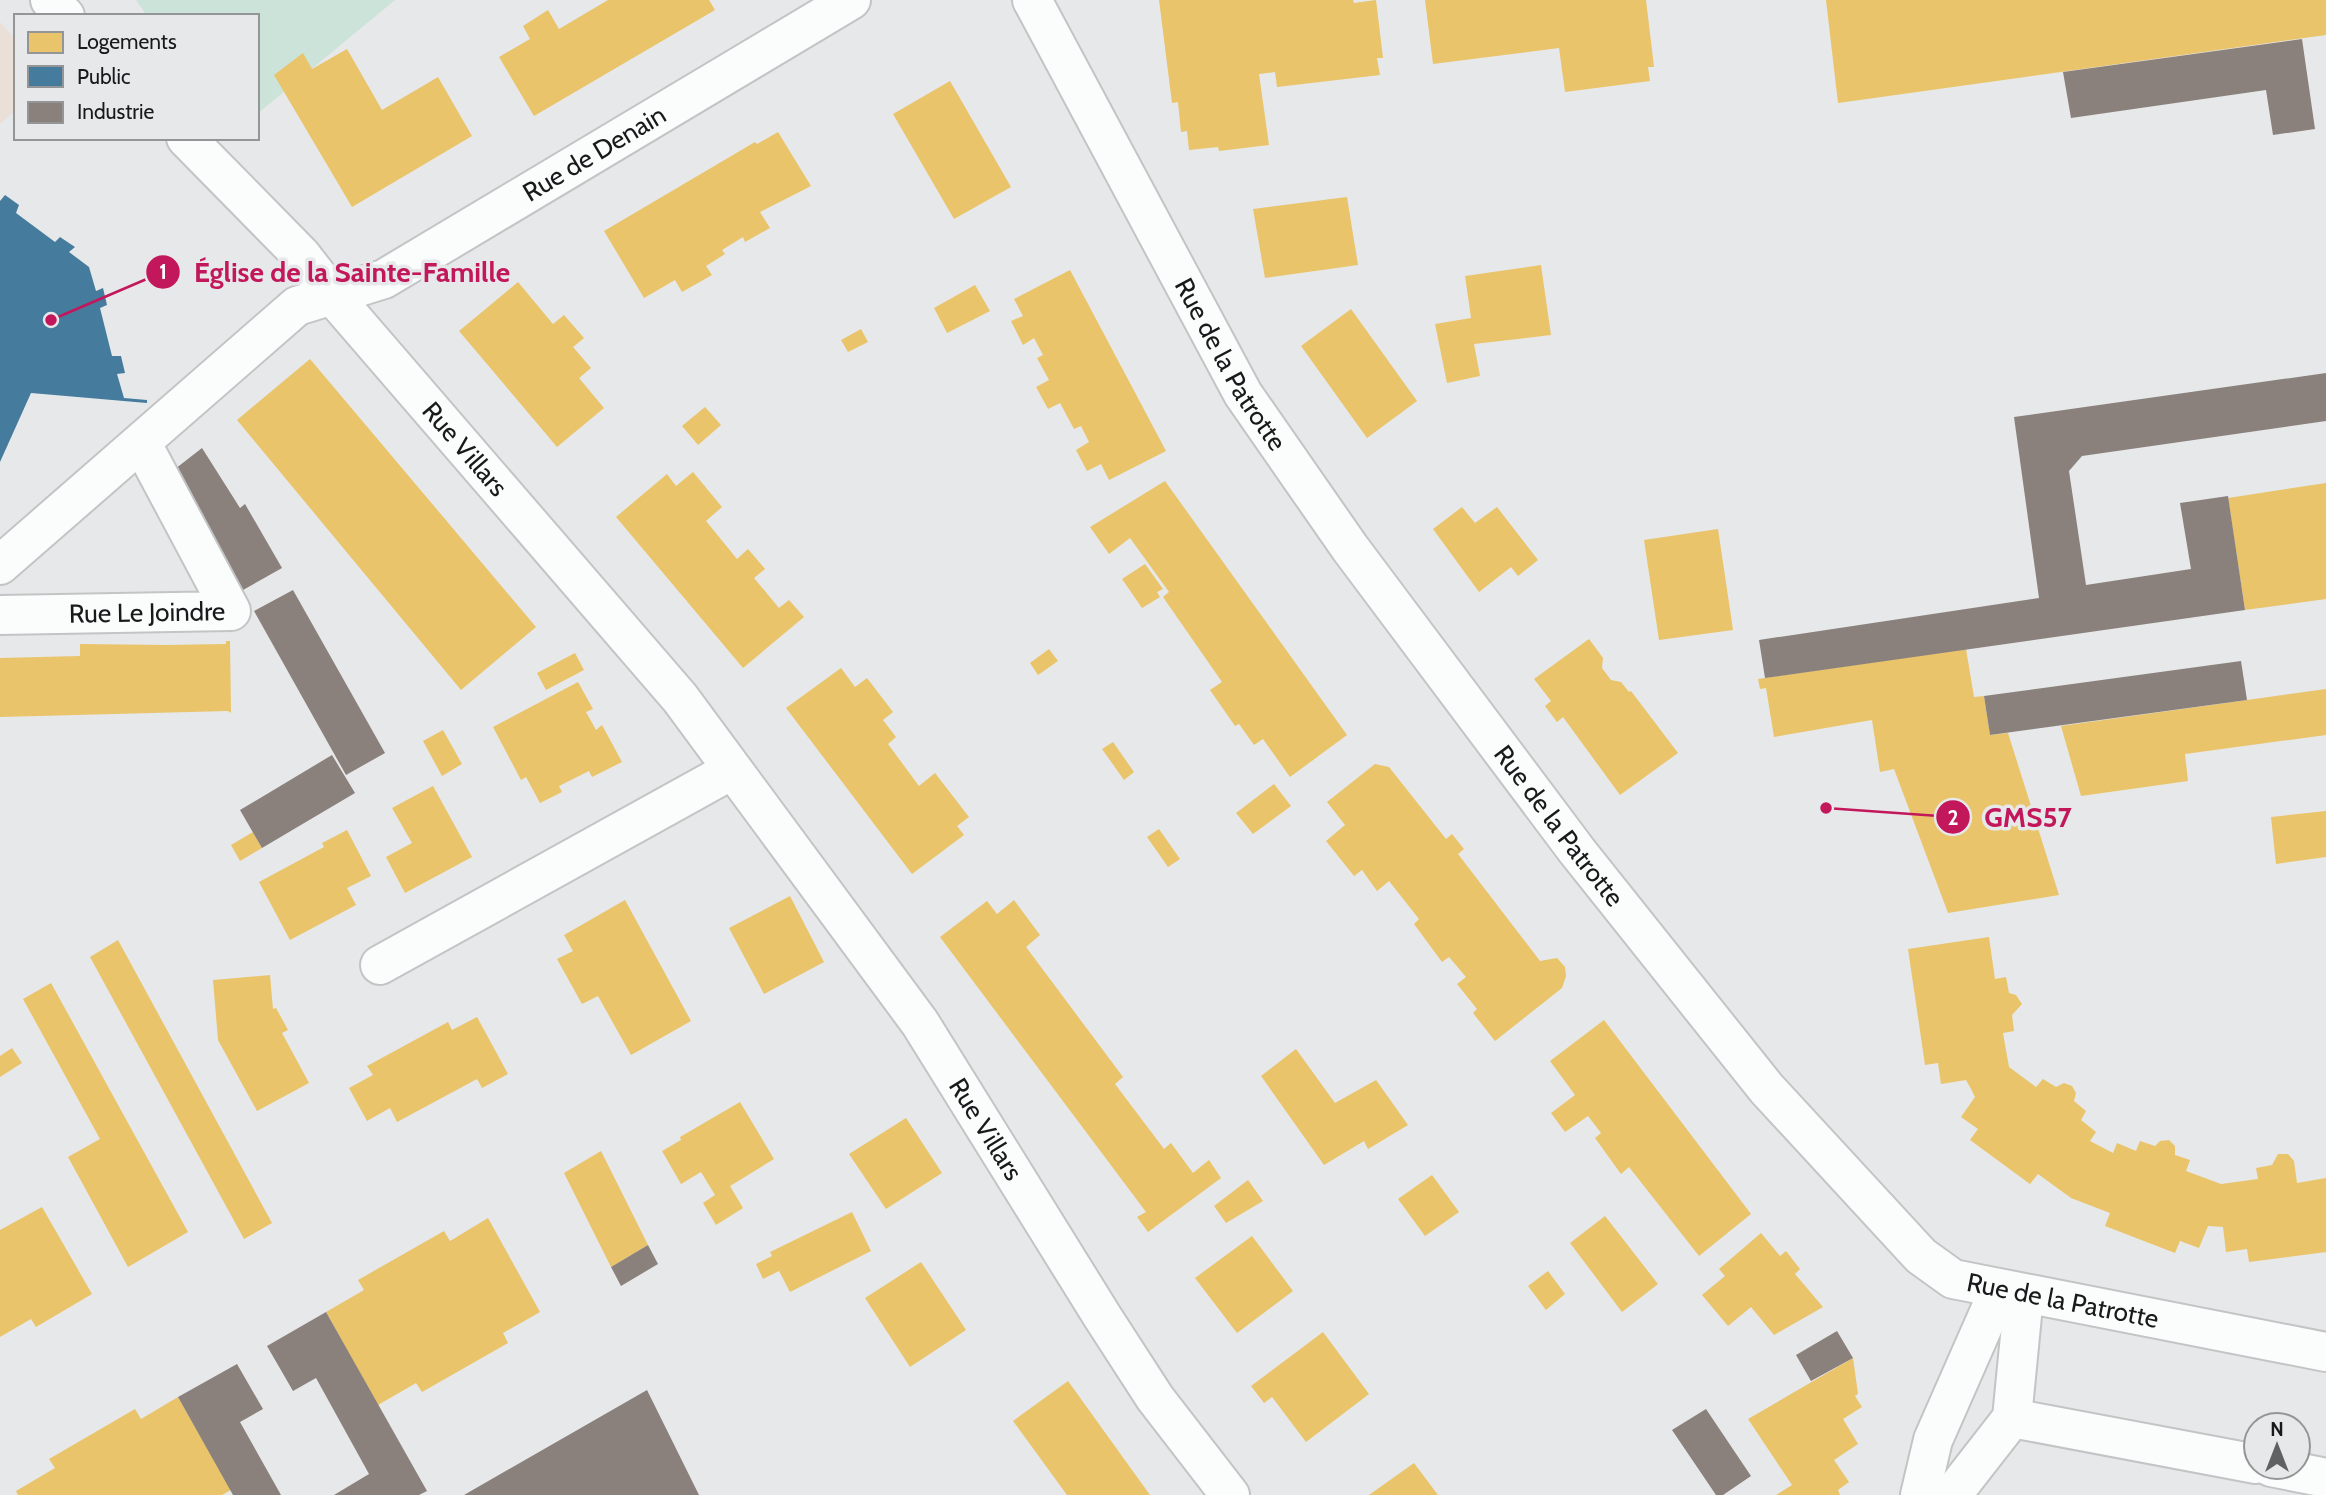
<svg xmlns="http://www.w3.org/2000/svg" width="2326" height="1495" viewBox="0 0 2326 1495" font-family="Cabin,sans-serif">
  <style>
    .education { fill: #ebe0d8 }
    .green { fill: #cbe3d8 }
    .homes { fill: #e9c46a }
    .public { fill: #457b9d }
    .industry { fill: #8a817c }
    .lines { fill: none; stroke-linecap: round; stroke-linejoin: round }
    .minor-casing { stroke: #c3c4c5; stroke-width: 42 }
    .tertiary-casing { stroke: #c3c4c5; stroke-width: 42 }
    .minor { stroke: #fbfcfc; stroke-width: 38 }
    .tertiary { stroke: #fbfcfc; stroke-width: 38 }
    .labels { text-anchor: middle; stroke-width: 7; stroke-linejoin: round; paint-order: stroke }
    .street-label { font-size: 26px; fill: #18191a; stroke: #e6e8ea }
    .leader { fill: none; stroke: #c2185b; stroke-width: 2.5 }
    .callout-dot { fill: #c2185b; stroke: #e6e8ea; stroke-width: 2.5 }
    .mark-label { font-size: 21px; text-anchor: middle; font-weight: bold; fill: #fff }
    .callout-label { font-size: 28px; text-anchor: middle; font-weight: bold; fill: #c2185b; stroke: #e6e8ea; stroke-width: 7; stroke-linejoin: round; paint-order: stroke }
  </style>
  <rect width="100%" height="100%" fill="#e7e8e9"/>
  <path class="education" d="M0,22L16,40V110L0,124Z"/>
  <path class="green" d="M136,0H395L257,114V16H147Z"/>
  <path class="homes" d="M608,0H709L715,10L534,116L499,57L530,39L523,26L548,10L559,29Z
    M1159,0H1353L1354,3L1376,0L1383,58H1377L1380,75L1277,87L1275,72L1259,74L1269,145L1219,151L1218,147L1189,150L1187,131L1181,132L1178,102L1172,103Z
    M1425,0H1646L1654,67H1648L1650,81L1565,92L1559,48L1433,64Z
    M1826,0H2326V35L1838,103Z
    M347,49L382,110L438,77L472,136L352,207L274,75L303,53L312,69Z
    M950,81L1011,187L954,219L893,114Z
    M778,132L811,186L760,212L770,228L745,242L743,237L722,250L725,254L706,266L712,275L682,292L675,280L644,298L604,231L755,142L757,144Z
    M1347,197L1358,265L1265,278L1253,209Z
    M1541,265L1551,335L1474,344L1480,376L1447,383L1435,324L1471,318L1465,276Z
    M1070,270L1166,451L1109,480L1101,464L1087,471L1076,450L1089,442L1081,426L1074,429L1060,403L1048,409L1036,387L1049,380L1037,358L1043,355L1034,338L1023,345L1011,321L1023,316L1014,299Z
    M518,282L553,324L564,315L584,338L573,347L591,368L579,378L604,408L557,447L459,331Z
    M975,285L990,311L947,333L934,308Z
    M1351,309L1417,401L1367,438L1301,346Z
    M861,329L868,342L848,352L841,340Z
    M310,359L536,627L461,690L237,420Z
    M705,407L721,425L698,445L682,426Z
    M693,472L722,507L706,521L737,559L748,549L765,569L754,578L779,608L789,600L804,617L743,668L616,517L667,474L676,486Z
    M1165,481L1347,735L1290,777L1263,739L1254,745L1239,724L1235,726L1210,690L1222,682L1163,597L1169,592L1130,538L1109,554L1090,527Z
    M2326,483V599L2245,610L2228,498Z
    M1462,507L1475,523L1497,507L1538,560L1518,576L1511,567L1479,592L1433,529Z
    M1718,529L1733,630L1659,640L1644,540Z
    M1145,564L1163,589L1157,592L1160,597L1142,608L1122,579Z
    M1589,639L1603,658L1602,668L1611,680L1621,682L1629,692L1631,691L1678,753L1620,795L1563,717L1557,722L1545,706L1551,701L1534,679Z
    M226,641H230L231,713L228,711L0,717V658L80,656V644L166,645L226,644Z
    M1049,649L1058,661L1038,675L1030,663Z
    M1966,649L1974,697L1984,696L1990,735L2008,733L2059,895L1948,913L1894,769L1880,772L1872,720L1774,737L1766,688L1760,689L1758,679Z
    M575,653L584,670L546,690L537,673Z
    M841,668L855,687L867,678L893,712L883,720L896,737L888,744L919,786L935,773L969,817L957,826L964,835L912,874L786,708Z
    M578,682L593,709L586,712L596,730L602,725L622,762L592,777L589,771L559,786L562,792L540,803L526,777L521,780L493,727Z
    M2326,689V735L2185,754L2188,781L2081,796L2061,726Z
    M443,730L462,764L442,776L423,741Z
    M1113,742L1134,772L1124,780L1102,749Z
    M1375,764L1389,767L1446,839L1452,834L1464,849L1458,854L1540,961L1557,958L1565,967L1566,976L1562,988L1495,1041L1473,1013L1477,1009L1457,984L1466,977L1449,957L1442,962L1414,924L1419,919L1389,881L1377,891L1362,870L1354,876L1326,841L1345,825L1327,802Z
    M1274,784L1291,806L1253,834L1236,813Z
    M433,786L472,857L405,893L386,857L412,843L392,808Z
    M2326,811V857L2276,864L2271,817Z
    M1159,829L1180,859L1168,867L1147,837Z
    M347,830L371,876L347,888L356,905L290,940L259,882L324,847L322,843Z
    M253,832L262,848L240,861L231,845Z
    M790,896L824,962L764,994L729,928Z
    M625,900L691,1021L631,1055L598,996L582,1004L557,959L573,951L564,935Z
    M1014,900L1040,935L1026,947L1123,1077L1115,1084L1164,1149L1171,1143L1193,1173L1209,1160L1221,1178L1148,1232L1137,1217L1146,1212L940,937L987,901L997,914Z
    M1989,937L1995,979L2006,977L2009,993L2016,995L2022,1004L2012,1015L2014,1031L2003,1033L2009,1067L2036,1087L2043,1079L2056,1087L2064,1083L2072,1086L2076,1093L2074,1101L2086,1111L2081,1120L2096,1132L2090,1141L2113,1153L2117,1143L2136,1151L2140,1141L2155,1146L2160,1141L2169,1140L2175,1146V1155L2190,1160L2186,1171L2221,1184L2258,1179L2256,1168L2272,1165L2278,1154H2288L2294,1161L2297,1183L2326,1178V1252L2249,1262L2247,1249L2226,1252L2223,1227L2208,1226L2199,1248L2180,1241L2175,1253L2105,1226L2110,1213L2071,1198L2038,1174L2030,1184L1970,1140L1978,1129L1961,1117L1975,1097L1971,1089L1966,1080L1941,1084L1938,1063L1925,1065L1908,949Z
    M118,940L272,1223L244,1239L90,957Z
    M270,975L273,1009L276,1008L288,1030L282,1033L309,1083L257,1111L218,1040L213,980Z
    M51,983L188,1232L128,1267L68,1157L100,1139L23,999Z
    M477,1017L508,1074L482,1088L477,1079L397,1122L390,1108L367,1121L349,1088L373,1075L367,1066L448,1022L452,1030Z
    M1604,1020L1751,1214L1699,1256L1629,1167L1621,1174L1595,1138L1601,1133L1588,1116L1565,1132L1551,1113L1575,1095L1550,1061Z
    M12,1048L22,1063L0,1077V1056Z
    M1296,1049L1335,1103L1376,1080L1408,1125L1368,1149L1364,1141L1324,1165L1261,1076Z
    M740,1102L774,1159L730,1186L743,1208L716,1225L703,1203L715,1195L701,1172L681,1184L662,1151L681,1140L680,1137Z
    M906,1118L942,1173L886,1209L849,1154Z
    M601,1151L648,1245L611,1267L564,1173Z
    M1432,1175L1459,1212L1425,1236L1398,1199Z
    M1248,1180L1263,1201L1226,1223L1214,1206Z
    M42,1207L92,1294L36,1327L31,1319L0,1337V1230Z
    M852,1212L871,1251L790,1292L779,1271L763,1279L756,1264L772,1256L770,1252Z
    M1605,1216L1658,1284L1622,1312L1570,1243Z
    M488,1218L540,1312L503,1333L508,1343L422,1392L416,1383L378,1405L326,1312L364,1290L358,1280L444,1231L450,1241Z
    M1761,1233L1780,1256L1786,1251L1800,1269L1795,1274L1823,1307L1774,1335L1751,1307L1728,1326L1702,1295L1725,1276L1719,1269Z
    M1252,1236L1293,1291L1237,1333L1195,1278Z
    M921,1262L966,1330L910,1367L865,1298Z
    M1548,1271L1565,1294L1546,1310L1528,1286Z
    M1323,1332L1369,1394L1306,1442L1272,1397L1264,1403L1251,1386Z
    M1853,1358L1858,1394L1855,1396L1862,1407L1843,1419L1858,1444L1834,1460L1849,1482L1838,1490L1840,1495H1776L1792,1485L1748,1419Z
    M1068,1381L1150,1495H1067L1013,1421Z
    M178,1397L231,1490L222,1495H18L16,1491L55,1468L49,1459L135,1409L141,1419Z
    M1414,1463L1438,1495H1369Z"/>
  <path class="public" d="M5,195L19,205L16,213L55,242L60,237L75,247L69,252L89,267L96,291L103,288L107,305L100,308L112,356H121L125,373L117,374L124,398L147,400V403L31,393L0,462V201Z"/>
  <path class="industry" d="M2302,39L2315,129L2273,135L2266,90L2071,118L2063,72Z
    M2326,373V421L2082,456L2069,471L2086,585L2191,569L2180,503L2228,496L2245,610L1765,678L1759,640L2039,598L2014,417Z
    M202,448L240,508L245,504L282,568L243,590L175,469Z
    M293,590L385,753L346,775L254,611Z
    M2241,661L2247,700L1990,735L1984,696Z
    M332,755L355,793L262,848L240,810Z
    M648,1245L658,1264L621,1286L611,1267Z
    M326,1312L427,1491L419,1495H334L369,1474L316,1378L293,1391L267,1346Z
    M1837,1331L1853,1358L1811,1381L1796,1355Z
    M237,1364L263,1409L240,1422L281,1495H233L178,1397Z
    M647,1390L699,1495H464Z
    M1706,1409L1751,1476L1723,1495H1716L1672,1430Z"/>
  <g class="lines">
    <defs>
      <g id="minor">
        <path d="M50,0L65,16"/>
        <path id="s1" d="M186,138L301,255L333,296L680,698L920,1023L1102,1316L1155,1398L1230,1495"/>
        <path id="s2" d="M0,565L297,306L384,279L851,0"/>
        <path id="s3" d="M0,615L231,611L142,444"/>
        <path d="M380,965L732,770"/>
        <path d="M2012,1418L2256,1464"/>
        <path d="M2271,1467L2326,1478"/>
        <path d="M1920,1495L1933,1440L1999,1290"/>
        <path d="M1952,1495L2012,1418L2024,1295"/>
      </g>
      <g id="tertiary">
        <path id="s4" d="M1032,0L1243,394L1350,548L1577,851L1766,1088L1921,1256L1953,1279L2326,1352"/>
      </g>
    </defs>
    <use href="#minor" class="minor-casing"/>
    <use href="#tertiary" class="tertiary-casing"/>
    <use href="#minor" class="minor"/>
    <use href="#tertiary" class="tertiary"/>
  </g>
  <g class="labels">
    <g class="street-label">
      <text dy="9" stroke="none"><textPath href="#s2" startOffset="730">Rue de Denain</textPath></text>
      <text dy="9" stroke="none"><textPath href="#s4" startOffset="415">Rue de la Patrotte</textPath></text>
      <text dy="9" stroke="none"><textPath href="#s1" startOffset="418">Rue Villars</textPath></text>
      <text dy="9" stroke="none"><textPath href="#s3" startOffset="147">Rue Le Joindre</textPath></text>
      <text dy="9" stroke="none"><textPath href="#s4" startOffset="982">Rue de la Patrotte</textPath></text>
      <text dy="9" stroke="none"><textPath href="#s1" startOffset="1276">Rue Villars</textPath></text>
      <text dy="9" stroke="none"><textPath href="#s4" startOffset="1696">Rue de la Patrotte</textPath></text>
    </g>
  </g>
  <path class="leader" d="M51 320L163 272M1826 808L1953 817"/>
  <g class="callout-dot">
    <circle cx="51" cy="320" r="7"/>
    <circle cx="1826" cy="808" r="7"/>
    <circle cx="163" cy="272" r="18"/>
    <circle cx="1953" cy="817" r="18"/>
  </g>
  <g class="mark-label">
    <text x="163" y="279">1</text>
    <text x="1953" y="825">2</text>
  </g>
  <g class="callout-label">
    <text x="352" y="282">Église de la Sainte-Famille</text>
    <text x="2028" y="827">GMS57</text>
  </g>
  <rect x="14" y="14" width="245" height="126" fill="#e6e8ea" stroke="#949597" stroke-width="2"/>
  <rect x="28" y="32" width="35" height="21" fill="#e9c46a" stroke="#949597" stroke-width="2"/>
  <text x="77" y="49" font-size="21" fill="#18191a">Logements</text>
  <rect x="28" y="66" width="35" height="21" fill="#457b9d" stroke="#949597" stroke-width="2"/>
  <text x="77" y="84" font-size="21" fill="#18191a">Public</text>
  <rect x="28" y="102" width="35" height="21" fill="#8a817c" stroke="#949597" stroke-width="2"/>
  <text x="77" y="119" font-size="21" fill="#18191a">Industrie</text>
  <g transform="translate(2277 1446)"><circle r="33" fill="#e6e8ea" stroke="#949597" stroke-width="2"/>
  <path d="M0-5L12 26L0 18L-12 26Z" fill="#606162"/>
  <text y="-10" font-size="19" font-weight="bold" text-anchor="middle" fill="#18191a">N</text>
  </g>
</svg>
